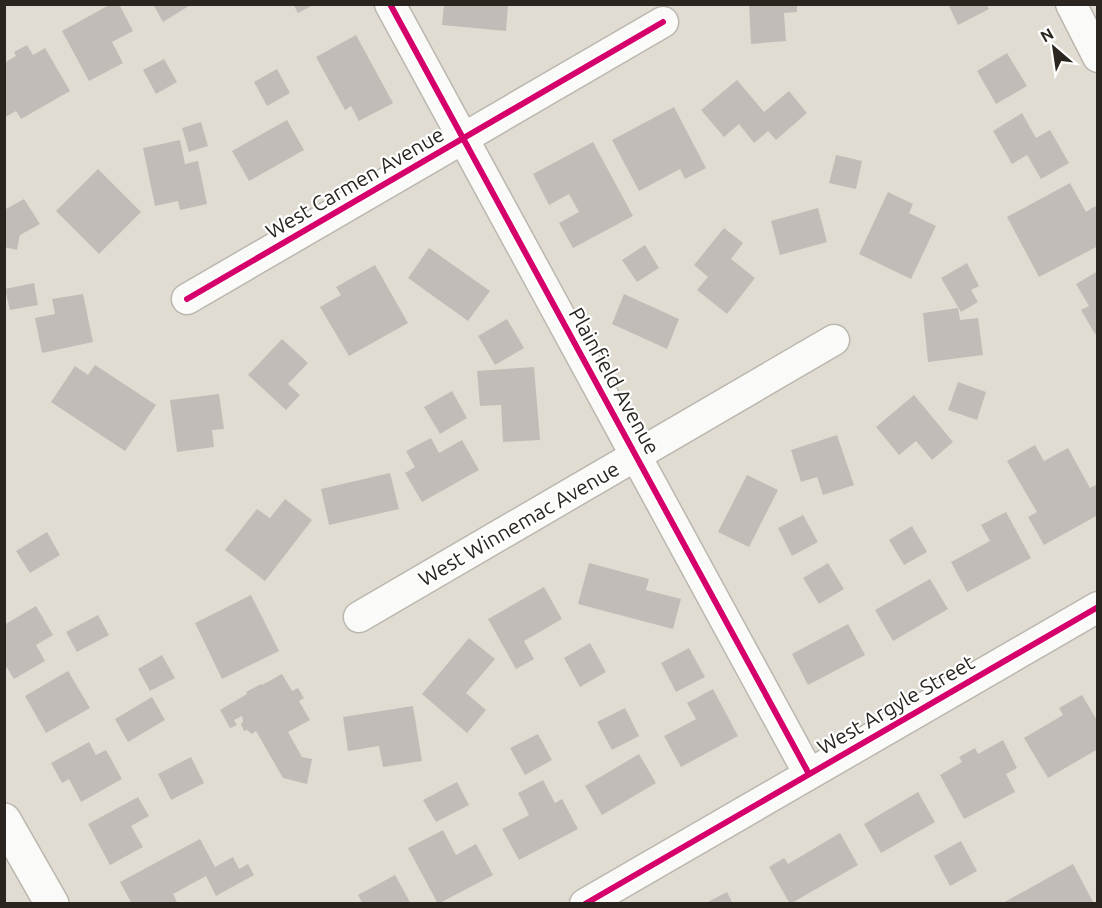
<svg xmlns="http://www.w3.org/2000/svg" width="1102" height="908" viewBox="0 0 1102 908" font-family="Ubuntu,sans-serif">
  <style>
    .building { fill: #c2bcb9 }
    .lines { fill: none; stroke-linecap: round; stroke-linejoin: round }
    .street-casing { stroke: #bbb7af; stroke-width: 33 }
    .primary-casing { stroke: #bbb7af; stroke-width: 36 }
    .street { stroke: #fafaf8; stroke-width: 30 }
    .primary { stroke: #fafaf8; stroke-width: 33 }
    .cycleway-casing { stroke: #fff; stroke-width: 10 }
    .cycleway { stroke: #d6006c; stroke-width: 6 }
    .labels { text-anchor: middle; stroke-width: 4.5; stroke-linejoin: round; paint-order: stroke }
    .street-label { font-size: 21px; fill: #2a261f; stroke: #fff }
  </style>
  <rect width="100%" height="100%" fill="#e1dcd1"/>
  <path class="building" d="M111,4H119L133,31L112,42L123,63L89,81L62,31Z
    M153,4H192L163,22Z
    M293,4H315L298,13Z
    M444,4H508L506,31L442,25Z
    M749,4H797V12L784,13L786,41L751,44Z
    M948,4H986L989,9L958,25Z
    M356,35L393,103L359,121L351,106L345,110L316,57Z
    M27,45L33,55L45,48L70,91L21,119L16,111L4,118V63L16,56L14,52Z
    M1007,53L1027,86L996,104L977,71Z
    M164,59L177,82L156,94L143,70Z
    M277,69L290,93L267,106L254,82Z
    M737,80L764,112L789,91L807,113L776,140L768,131L754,143L739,124L724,137L701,110Z
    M674,107L706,168L685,179L680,169L639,191L612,140Z
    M1022,113L1036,138L1050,130L1069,163L1041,179L1027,155L1012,164L993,131Z
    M287,120L304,150L249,181L232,151Z
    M201,122L208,146L189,152L182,128Z
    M180,140L185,164L198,161L207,204L180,210L178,201L155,206L143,148Z
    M593,142L633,216L573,248L559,223L579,212L569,194L549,205L533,174Z
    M836,155L862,161L856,189L829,183Z
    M98,169L141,212L99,254L56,211Z
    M1070,183L1086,212L1095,206L1098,211V246L1039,277L1007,217Z
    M888,192L913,204L909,213L936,226L911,279L859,254Z
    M24,199L40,224L20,235L17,250L4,247V210Z
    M818,208L827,242L780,255L771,221Z
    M724,228L743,243L731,259L755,278L727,314L697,290L708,277L694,265Z
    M645,245L659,268L637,282L622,260Z
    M429,248L490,291L468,321L408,278Z
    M967,263L979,286L971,290L978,302L961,312L941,278Z
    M375,265L408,323L349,356L320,307L341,295L336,287Z
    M1098,271V333L1095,334L1081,310L1089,306L1076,284Z
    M34,283L38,305L10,310L5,289Z
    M83,294L93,342L42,353L35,318L55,314L52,299Z
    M624,294L679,319L667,349L612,324Z
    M958,308L960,320L978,318L983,355L928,362L923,313Z
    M507,319L524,348L495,365L478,336Z
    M282,339L308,363L288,384L300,395L286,410L248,375Z
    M95,365L156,405L125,451L51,402L75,366L88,375Z
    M534,367L540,440L503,442L501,405L480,406L477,371Z
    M958,382L986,392L977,420L948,410Z
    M452,391L467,418L440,434L424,407Z
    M219,394L224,429L212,430L214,447L177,452L170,400Z
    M914,395L953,442L932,460L916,441L899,455L876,427Z
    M837,435L854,485L823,495L817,477L801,482L791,450Z
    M431,438L439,453L462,440L479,470L422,502L405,473L415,467L406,451Z
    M1035,445L1044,461L1068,448L1090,488L1098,484V515L1044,545L1028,517L1037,512L1007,461Z
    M390,473L399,509L329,525L321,489Z
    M747,475L778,490L749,547L718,532Z
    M285,499L312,520L265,581L225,550L257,509L270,518Z
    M1006,512L1031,558L967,592L951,562L990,541L981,525Z
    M803,515L818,542L792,556L778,528Z
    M912,526L927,552L904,565L889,540Z
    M47,532L60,555L30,573L16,551Z
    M589,563L649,579L646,590L681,599L673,629L578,604Z
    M828,563L844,589L819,604L803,578Z
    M930,579L948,609L893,641L875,610Z
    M544,587L562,619L524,641L534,659L516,669L488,619Z
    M251,595L279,651L222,679L195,623Z
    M36,606L53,635L36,645L45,661L14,679L4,663V625Z
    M98,615L109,635L77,652L66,632Z
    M848,624L865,655L808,685L792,654Z
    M469,638L495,659L466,693L486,710L467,733L422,694Z
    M590,643L606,672L580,687L564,658Z
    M689,648L705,677L676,692L661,663Z
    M162,655L175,678L150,691L138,669Z
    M68,671L90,708L46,733L25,696Z
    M282,674L292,691L298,688L304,698L299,701L310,720L288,732L302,757L312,759L307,784L283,778L256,731L252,734L247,730L244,731L241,724L243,722L242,716L234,720L237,725L230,728L220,710L247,694L246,692L261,684L262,685Z
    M713,689L738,736L681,767L664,736L696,719L687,703Z
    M1082,695L1098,722V749L1048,778L1024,738L1063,715L1059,708Z
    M152,697L165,720L128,742L115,719Z
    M413,706L422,761L383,767L379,746L348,751L343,717Z
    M625,708L639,736L612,750L597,722Z
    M538,734L552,760L525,775L510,748Z
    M1003,740L1017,768L1006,774L1015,792L964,819L940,775L962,762L959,757L975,748L978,754Z
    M89,742L96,755L106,750L122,779L81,802L69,779L62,783L51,763Z
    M639,754L656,783L602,815L585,786Z
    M191,757L204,783L171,800L158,774Z
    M543,780L555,803L562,799L578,829L519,860L502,829L529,815L518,793Z
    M457,782L469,805L436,822L423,800Z
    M918,792L935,822L881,853L864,824Z
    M138,797L149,816L131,826L143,847L110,865L88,824Z
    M443,830L456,855L476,844L493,875L438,904L408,848Z
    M840,833L858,865L790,904L769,867L784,858L788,864Z
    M200,839L215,867L233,857L239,869L248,864L254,875L216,896L206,876L173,894L178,904H132L120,882Z
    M961,841L977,871L950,886L934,856Z
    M1073,864L1094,904H1001Z
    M395,875L411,904H363L358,895Z
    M727,892L733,904H704Z"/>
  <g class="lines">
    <defs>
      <path id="street" d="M390,4L809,774
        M1071,4L1098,57
        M187,299L663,22
        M359,617L834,340
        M585,904L1098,607"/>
      <path id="primary" d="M4,820L52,904"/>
    </defs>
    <use href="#street" class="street-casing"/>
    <use href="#primary" class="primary-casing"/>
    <use href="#street" class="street"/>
    <use href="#primary" class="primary"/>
    <defs>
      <path id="cycleway" d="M390,4L809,774
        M187,299L663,22
        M585,904L1098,607"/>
    </defs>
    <use href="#cycleway" class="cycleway-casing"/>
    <use href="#cycleway" class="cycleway"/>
  </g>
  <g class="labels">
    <g class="street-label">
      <text transform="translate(355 183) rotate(-30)" y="7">West Carmen Avenue</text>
      <text transform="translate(614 381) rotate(61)" y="7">Plainfield Avenue</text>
      <text transform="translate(519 524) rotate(-30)" y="7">West Winnemac Avenue</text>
      <text transform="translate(896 705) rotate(-30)" y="7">West Argyle Street</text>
    </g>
  </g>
  <rect width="1102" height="908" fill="none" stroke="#2a261f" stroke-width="12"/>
  <g transform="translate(1054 48) rotate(331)" stroke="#ffffff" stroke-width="4.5" paint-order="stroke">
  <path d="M0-4.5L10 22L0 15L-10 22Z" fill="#2a261f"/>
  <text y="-9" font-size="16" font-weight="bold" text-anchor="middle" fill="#2a261f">N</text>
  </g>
</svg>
